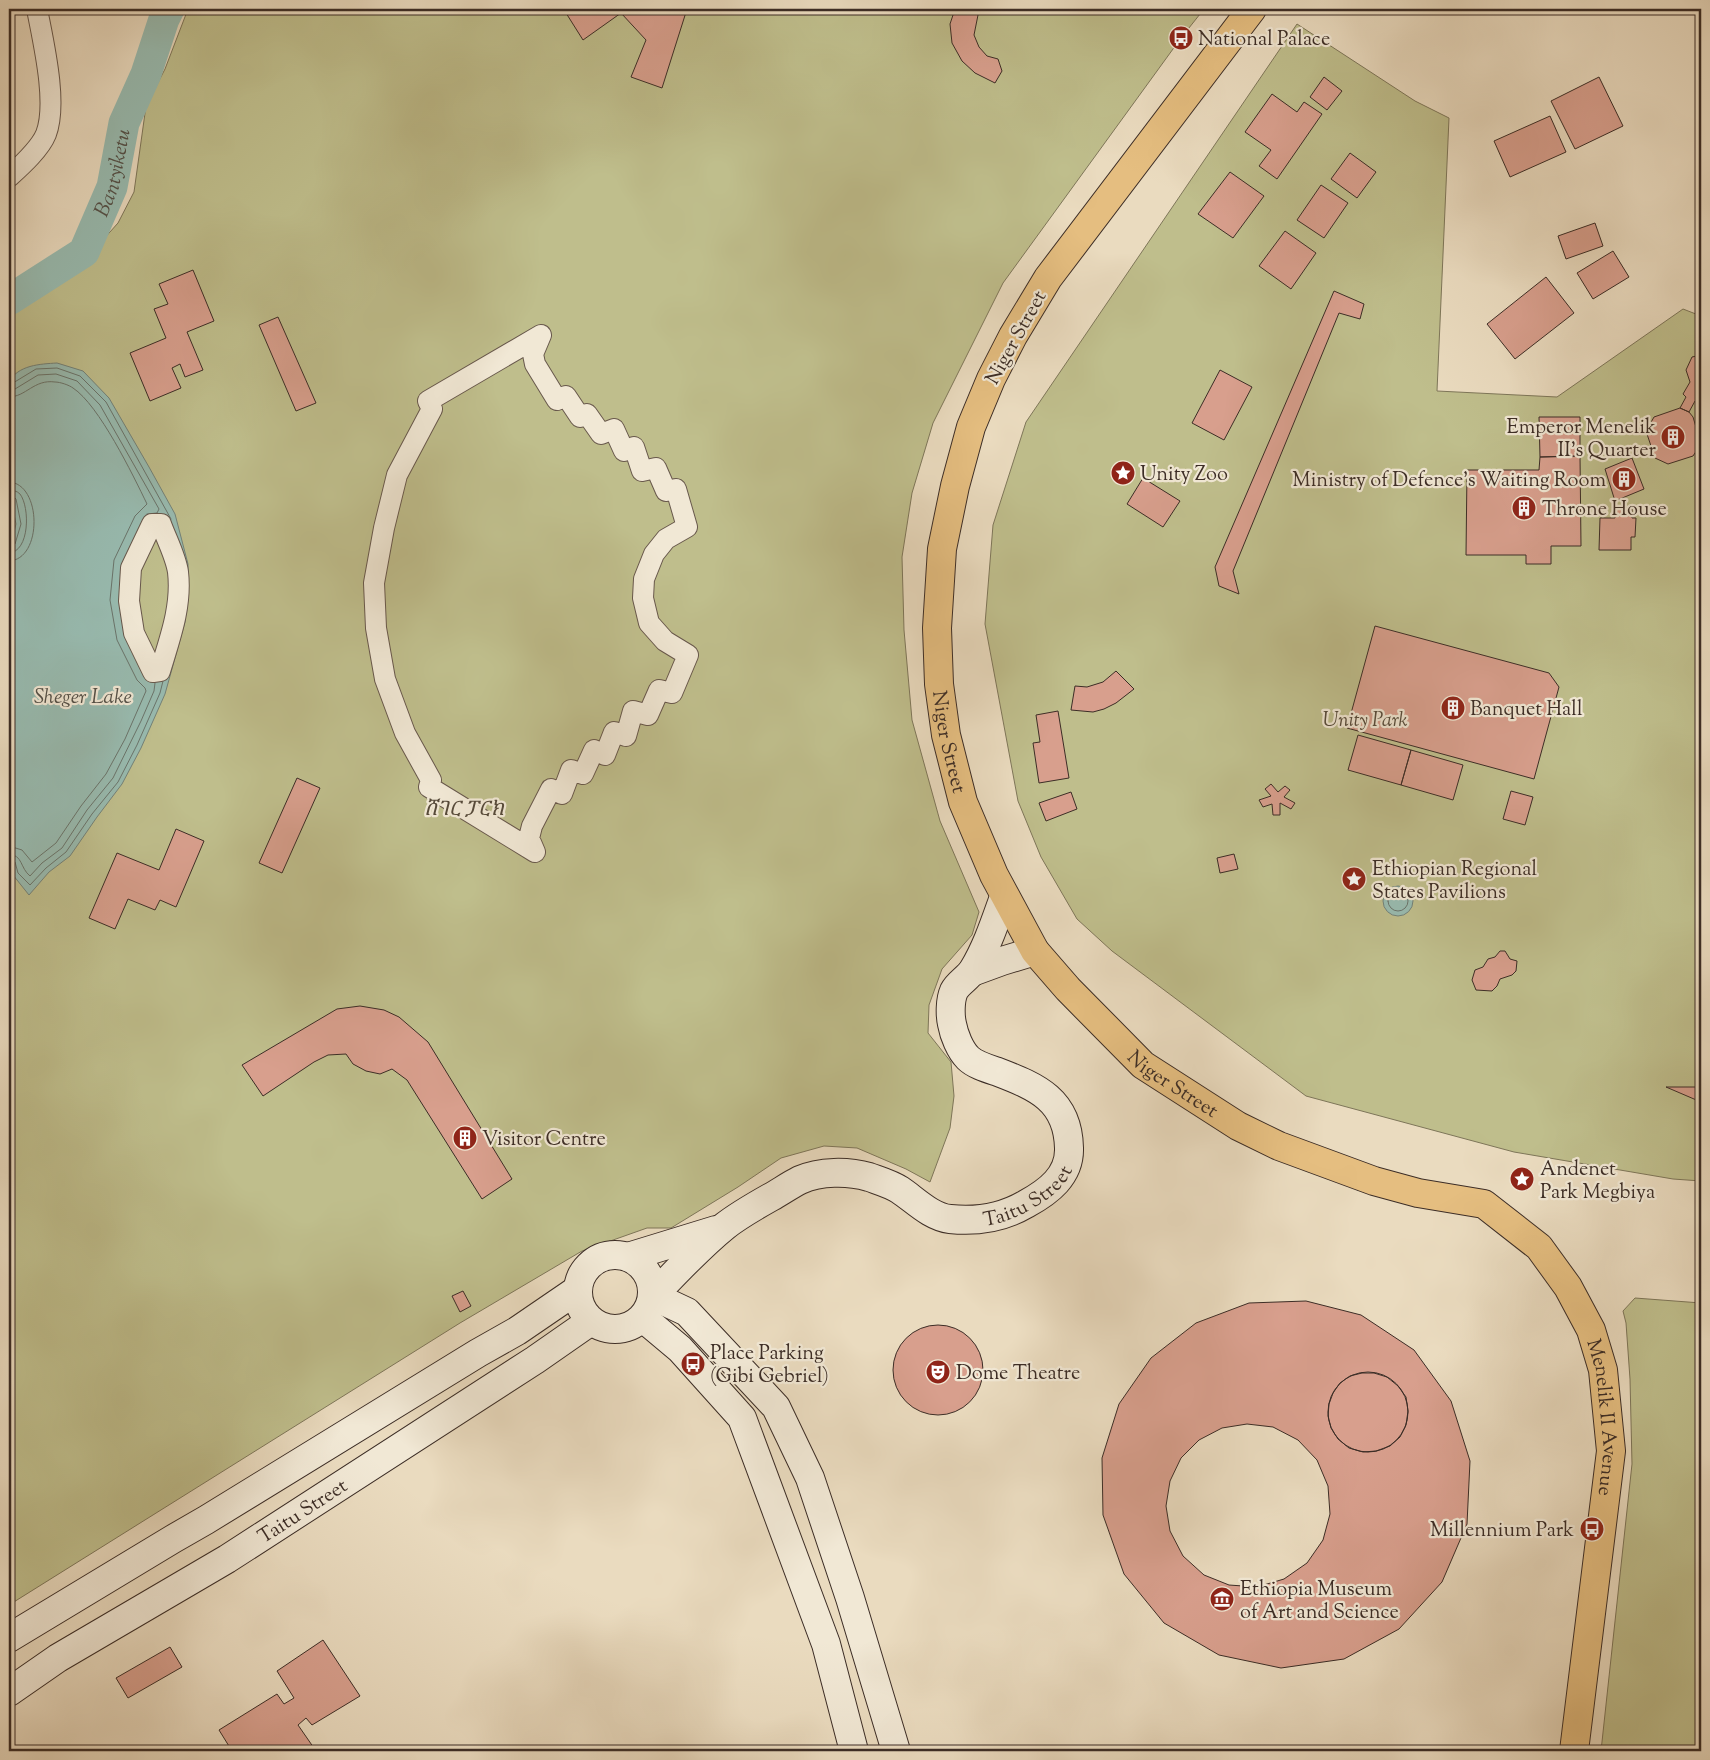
<svg xmlns="http://www.w3.org/2000/svg" width="1710" height="1760" viewBox="0 0 1710 1760" font-family="'Sorts Mill Goudy','Noto Serif Ethiopic',serif">
  <style>
    .green { fill: #bfbe8c; stroke: #7e7659 }
    .water { fill: #98bbb0; stroke: #738279; fill-rule: evenodd }
    .lines { fill: none; stroke-linecap: round; stroke-linejoin: round }
    .shore { stroke: #6a746b; stroke-width: 1 }
    .river { stroke: #98bbb0; stroke-width: 31 }
    .building { fill: #d89f8d; stroke: #3c2d26; fill-rule: evenodd }
    .street-casing { stroke: #68584c; stroke-width: 22 }
    .secondary-casing { stroke: #3c2d26; stroke-width: 30 }
    .primary-casing { stroke: #3c2d26; stroke-width: 30 }
    .street { stroke: #f1e8d5; stroke-width: 20 }
    .secondary { stroke: #f1e8d5; stroke-width: 28 }
    .primary { stroke: #e5be80; stroke-width: 28 }
    .labels { text-anchor: middle; stroke-width: 4.5; stroke-linejoin: round; paint-order: stroke }
    .poi-label { font-size: 20px; fill: #3c2d26; stroke: #f1e8d5; text-anchor: start }
    .street-label { font-size: 20px; fill: #3c2d26; stroke: #f1e8d5 }
    .park-label { font-size: 20px; font-style: italic; fill: #564a3a; stroke: #f1e8d5 }
    .water-label { font-size: 21px; font-style: italic; fill: #535048; stroke: #f1e8d5 }
  </style>
  <rect width="100%" height="100%" fill="#eadbbf"/>
  <filter id="stains"><feTurbulence type="fractalNoise" baseFrequency=".004" numOctaves="4"/><feColorMatrix values="0 0 0 0 .2 0 0 0 0 .09 0 0 0 0 .02 0 0 0 .5 -.17"/></filter>
  <radialGradient id="worn" r=".72"><stop offset=".6" stop-color="#630" stop-opacity="0"/><stop offset="1" stop-color="#630" stop-opacity=".3"/></radialGradient>
  <path class="green" d="M188,9H1204L1181,38L1003,283L933,423L912,493L902,557L904,630L912,720L940,821L979,912L972,935L942,969L929,1005L928,1033L951,1062L954,1096L950,1128L930,1182L906,1169L857,1148L824,1146L781,1158L738,1187L671,1228H647L582,1251L460,1323L9,1605V308L54,284L101,242L118,223L134,192L146,106L165,69Z
    M1297,24L1415,101L1449,118L1437,391L1557,397L1683,309L1701,316V1181L1673,1179L1514,1152L1306,1096L1112,951L1077,919L1041,857L1018,801L985,624L993,525L1026,422Z
    M1635,1298L1701,1303V1751H1601L1632,1464L1630,1379L1626,1323L1623,1311Z"/>
  <path class="water" d="M57,363L83,371L109,398L149,467L175,514L188,564V592L185,622L165,694L141,748L122,784L97,817L70,856L49,872L29,895L13,875L9,854L10,795L9,791V551L16,524L9,490V382C18,365 40,364 57,363ZM152,524L178,570L154,671L129,600Z
    M1383 901a15 15 0 1 1 30 0a15 15 0 1 1-30 0Z"/>
  <g class="lines">
    <path class="shore" d="M9,383H13L36,369L57,368L80,376L106,402L171,519
      M9,390L15,389L38,375L56,374L77,381L100,405L159,509L157,513L147,514
      M9,397C26,397 34,379 55,382C60,382 69,385 73,388C99,405 133,475 147,504L135,516L114,560L110,600L117,640L137,680L145,688L146,691L125,739L106,774L81,806L56,843L32,862L22,850L9,846
      M9,482C42,483 43,560 9,561
      M9,490C13,490 17,491 20,494C30,507 30,552 9,553
      M9,496H13L16,499L21,524L15,544L9,547
      M9,854C23,855 20,868 30,876L42,863L62,848L87,810L113,778L141,721L154,691L155,683
      M9,860L15,862L18,873L30,885L46,868L66,852L92,814L118,782L137,745L160,693L163,681
      M1388 901a10 10 0 1 1 20 0a10 10 0 1 1-20 0Z"/>
    <path class="river" id="s1" d="M9,300L84,252L112,187L124,123L146,74L164,19L169,9"/>
  </g>
  <path class="building" d="M9,9H18V13L9,14Z
    M571,9H687L662,88L631,77L646,40L621,13L583,40L566,13Z
    M955,9H983L978,15L974,35L979,47L987,56L998,59L1002,71L995,83L975,73L962,61L952,43L950,24Z
    M1324,77L1342,91L1327,110L1310,97Z
    M1599,77L1623,126L1575,149L1551,101Z
    M1272,94L1297,112L1304,102L1322,114L1277,179L1259,166L1271,150L1245,132Z
    M1550,116L1566,152L1510,177L1494,141Z
    M1350,153L1376,172L1357,198L1331,179Z
    M1230,172L1264,196L1233,238L1198,214Z
    M1321,185L1348,203L1324,238L1297,220Z
    M1595,223L1603,246L1566,259L1558,236Z
    M1285,231L1316,253L1291,289L1259,266Z
    M1613,251L1629,277L1593,299L1577,273Z
    M193,270L214,321L187,332L203,370L185,377L180,364L172,368L181,388L150,401L130,353L166,338L154,309L168,304L159,284Z
    M1546,277L1574,313L1515,359L1487,324Z
    M1334,291L1364,304L1360,319L1339,313L1233,571L1239,594L1219,586L1215,567Z
    M278,317L316,403L296,411L259,325Z
    M1701,355V397L1698,402L1695,401L1689,412L1680,408L1686,397L1683,394L1690,382L1686,370L1692,357Z
    M1220,370L1252,387L1224,440L1192,423Z
    M1680,408L1689,412L1693,417L1701,444L1693,456L1668,464L1655,458L1646,431L1654,417Z
    M1539,417H1580V456L1540,457Z
    M1580,456L1581,546H1551V564H1526V555H1466L1467,470H1539L1540,457Z
    M1632,458L1644,489L1615,501L1605,469Z
    M1143,478L1180,501L1163,527L1127,504Z
    M1615,507L1632,508V518H1636L1635,537H1631V550H1599L1600,518H1615Z
    M1375,626L1549,673L1559,687L1534,779L1347,728Z
    M1116,671L1134,689L1116,703L1104,709L1093,712L1071,710L1075,686L1087,687L1103,682Z
    M1058,711L1069,778L1039,783L1033,743L1040,742L1036,715Z
    M1358,735L1411,750L1401,785L1348,770Z
    M1411,750L1463,765L1453,800L1401,785Z
    M297,778L320,788L282,873L259,863Z
    M1271,784L1278,792L1285,786L1290,790L1284,797L1295,803L1291,809L1280,803V815H1273L1272,804L1263,807L1259,800L1271,796L1265,789Z
    M1511,791L1533,797L1525,825L1503,819Z
    M1071,792L1077,809L1046,821L1039,803Z
    M176,829L204,841L176,907L160,900L155,910L128,899L115,929L89,918L117,853L159,870Z
    M1234,854L1238,869L1220,873L1217,858Z
    M1500,951H1505L1510,959L1517,961L1516,971L1512,975L1500,979L1497,986L1492,991L1476,990L1472,980L1475,970L1483,967L1488,959L1495,957Z
    M360,1006L384,1010L399,1017L428,1042L512,1179L482,1199L407,1080L392,1069L380,1074L366,1071L353,1064L346,1054L328,1055L314,1062L263,1096L242,1065L337,1009Z
    M1666,1087H1701V1102Z
    M463,1291L471,1306L460,1312L452,1296Z
    M1306,1301L1361,1315L1414,1350L1451,1401L1470,1461L1467,1524L1442,1582L1399,1629L1344,1659L1281,1668L1219,1655L1164,1623L1124,1574L1103,1515L1102,1458L1119,1404L1151,1358L1196,1323L1249,1303ZM1362,1373H1374L1387,1377L1398,1386L1406,1397L1408,1411L1406,1425L1400,1437L1390,1446L1376,1451L1363,1452L1349,1448L1338,1439L1331,1428L1328,1416L1329,1404L1333,1393L1340,1383L1350,1376ZM1247,1424L1273,1427L1298,1440L1317,1460L1328,1486L1330,1514L1323,1540L1307,1563L1284,1579L1257,1587L1229,1585L1204,1575L1183,1556L1170,1531L1166,1506L1170,1481L1181,1458L1199,1440L1222,1428Z
    M893 1370a45 45 0 1 1 90 0a45 45 0 1 1-90 0Z
    M1328 1412a40 40 0 1 1 80 0a40 40 0 1 1-80 0Z
    M323,1640L360,1696L312,1725L306,1718L298,1725L316,1751H232L219,1730L277,1694L284,1704L294,1698L277,1671Z
    M170,1647L182,1667L128,1698L116,1678Z"/>
  <g class="lines">
    <defs>
      <path id="street" d="M9,177C21,166 40,149 46,134C58,103 43,41 37,9
        M541,335L533,354L535,364L557,400L566,396L580,417L587,414L601,434L614,429L624,451L634,447L642,471L656,468L666,491L676,489L687,527L666,539L654,554L644,579L643,598L649,623L665,641L688,655L672,693L659,690L648,715L633,711L626,736L614,732L605,755L594,750L583,774L571,770L562,794L551,789L532,826L529,838L535,852L429,787L431,780L405,733L385,679L376,628L374,583L384,528L397,475L432,409L428,401Z
        M152,524H161C166,538 176,557 178,572C182,606 170,638 160,671L153,672L134,633L129,601L131,568Z"/>
      <g id="secondary">
        <path d="M972,972L1002,961L1035,951"/>
        <circle cx="615" cy="1292" r="37"/>
        <path d="M628,1257L716,1230"/>
        <path id="s2" d="M653,1296C676,1272 699,1247 725,1226C739,1215 755,1206 771,1197C780,1192 790,1185 800,1180C820,1171 848,1171 869,1177C880,1181 891,1184 900,1190C915,1200 931,1217 950,1219C978,1222 1002,1218 1026,1204C1048,1192 1070,1176 1069,1148C1068,1100 1037,1087 998,1072C989,1069 975,1065 968,1058C960,1050 954,1035 952,1024C950,1015 950,1000 954,991C958,983 968,978 973,970C987,947 995,922 1004,897"/>
        <path d="M653,1296L687,1312L776,1407L810,1478L850,1598L896,1751"/>
        <path d="M643,1318L680,1349L742,1418L826,1644L854,1751"/>
        <path d="M9,1638L173,1539L206,1520L478,1353L517,1331L577,1290"/>
        <path id="s3" d="M9,1692L58,1658L227,1559L535,1360L591,1321"/>
      </g>
      <g id="primary">
        <path id="s4" d="M1252,9L1048,278L1013,336L991,379L971,427L955,486L942,549L937,628L939,684L946,735L963,802L994,875L1035,951L1068,989L1143,1065L1238,1126L1279,1146L1374,1181L1418,1193L1484,1204L1539,1247L1568,1287L1591,1330L1603,1370L1611,1451L1574,1751"/>
      </g>
    </defs>
    <use href="#street" class="street-casing"/>
    <use href="#secondary" class="secondary-casing"/>
    <use href="#primary" class="primary-casing"/>
    <use href="#street" class="street"/>
    <use href="#secondary" class="secondary"/>
    <use href="#primary" class="primary"/>
  </g>
  <defs>
    <symbol id="bus-disc" viewBox="-11 -11 22 22"><circle r="9.5" fill="#8f2418" stroke="#f1e8d5"/><path d="M-5-6H5V4H4V6H2V4H-2V6H-4V4H-5ZM-3.5-4V0h7V-4ZM-3.5 1.2v1.5H-2V1.2ZM2 1.2v1.5H3.5V1.2Z" fill="#fff"/></symbol>
    <symbol id="building-disc" viewBox="-11 -11 22 22"><circle r="9.5" fill="#8f2418" stroke="#f1e8d5"/><path d="M-4-6H4V6H1V3H-1V6H-4ZM-2.5-4.3h1.7v1.8h-1.7ZM.8-4.3h1.7v1.8H.8ZM-2.5-1h1.7V.8h-1.7ZM.8-1h1.7V.8H.8Z" fill="#fff"/></symbol>
    <symbol id="sight-disc" viewBox="-11 -11 22 22"><circle r="9.5" fill="#8f2418" stroke="#f1e8d5"/><path d="M0-6L1.8-2.2L6-1.7L2.9 1.2L3.7 5.4L0 3.3L-3.7 5.4L-2.9 1.2L-6-1.7L-1.8-2.2Z" fill="#fff"/></symbol>
    <symbol id="theatre-disc" viewBox="-11 -11 22 22"><circle r="9.5" fill="#8f2418" stroke="#f1e8d5"/><path d="M-5-5.5Q0-4 5-5.5V0Q5 5 0 6Q-5 5-5 0ZM-3.3-2.5H-1v1.5H-3.3ZM1-2.5H3.3v1.5H1ZM-2.8 1Q0 5.5 2.8 1Z" fill="#fff"/></symbol>
    <symbol id="museum-disc" viewBox="-11 -11 22 22"><circle r="9.5" fill="#8f2418" stroke="#f1e8d5"/><path d="M0-6L6-3V-2H-6V-3ZM-5-1h2V3h-2ZM-1-1h2V3h-2ZM3-1h2V3H3ZM-6 4H6V6H-6Z" fill="#fff"/></symbol>
  </defs>
  <g fill-rule="evenodd">
    <use href="#bus-disc" x="1167" y="24" width="28" height="28"/>
    <use href="#building-disc" x="1659" y="423" width="28" height="28"/>
    <use href="#sight-disc" x="1109" y="459" width="28" height="28"/>
    <use href="#building-disc" x="1610" y="465" width="28" height="28"/>
    <use href="#building-disc" x="1510" y="494" width="28" height="28"/>
    <use href="#building-disc" x="1439" y="694" width="28" height="28"/>
    <use href="#sight-disc" x="1340" y="865" width="28" height="28"/>
    <use href="#building-disc" x="451" y="1124" width="28" height="28"/>
    <use href="#sight-disc" x="1508" y="1165" width="28" height="28"/>
    <use href="#bus-disc" x="679" y="1350" width="28" height="28"/>
    <use href="#theatre-disc" x="924" y="1358" width="28" height="28"/>
    <use href="#bus-disc" x="1578" y="1515" width="28" height="28"/>
    <use href="#museum-disc" x="1208" y="1585" width="28" height="28"/>
  </g>
  <g class="labels">
    <g class="poi-label">
      <text x="1198" y="45">National Palace</text>
      <text x="1656" y="433" text-anchor="end">Emperor Menelik<tspan x="1656" dy="23">II's Quarter</tspan></text>
      <text x="1140" y="480">Unity Zoo</text>
      <text x="1606" y="486" text-anchor="end">Ministry of Defence's Waiting Room</text>
      <text x="1542" y="515">Throne House</text>
      <text x="1470" y="715">Banquet Hall</text>
      <text x="1372" y="875">Ethiopian Regional<tspan x="1372" dy="23">States Pavilions</tspan></text>
      <text x="482" y="1145">Visitor Centre</text>
      <text x="1540" y="1175">Andenet<tspan x="1540" dy="23">Park Megbiya</tspan></text>
      <text x="710" y="1359">Place Parking<tspan x="710" dy="23">(Gibi Gebriel)</tspan></text>
      <text x="956" y="1379">Dome Theatre</text>
      <text x="1574" y="1536" text-anchor="end">Millennium Park</text>
      <text x="1240" y="1595">Ethiopia Museum<tspan x="1240" dy="23">of Art and Science</tspan></text>
    </g>
    <g class="street-label">
      <text transform="translate(1015 337) rotate(-61)" y="7">Niger Street</text>
      <text dy="7" stroke="none"><textPath href="#s4" startOffset="825">Niger Street</textPath></text>
      <text dy="7" stroke="none"><textPath href="#s4" startOffset="1245">Niger Street</textPath></text>
      <text dy="7" stroke="none"><textPath href="#s2" startOffset="435">Taitu Street</textPath></text>
      <text dy="7" stroke="none"><textPath href="#s4" startOffset="1839">Menelik II Avenue</textPath></text>
      <text dy="7" stroke="none"><textPath href="#s3" startOffset="345">Taitu Street</textPath></text>
    </g>
    <g class="park-label">
      <text x="1365" y="726">Unity Park</text>
      <text x="464" y="815">ሸገር ፓርክ</text>
    </g>
    <g class="water-label">
      <text dy="7" stroke="none"><textPath href="#s1" startOffset="174">Bantyiketu</textPath></text>
      <text x="83" y="703">Sheger Lake</text>
    </g>
  </g>
  <rect width="1710" height="1760" fill="none" stroke="#eadbbf" stroke-width="30"/>
  <rect x="10" y="10" width="1690" height="1740" fill="none" stroke="#3c2d26" stroke-width="2.5"/>
  <rect x="15" y="15" width="1680" height="1730" fill="none" stroke="#3c2d26"/>
  <rect width="100%" height="100%" filter="url(#stains)"/>
  <rect width="100%" height="100%" fill="url(#worn)"/>
</svg>
